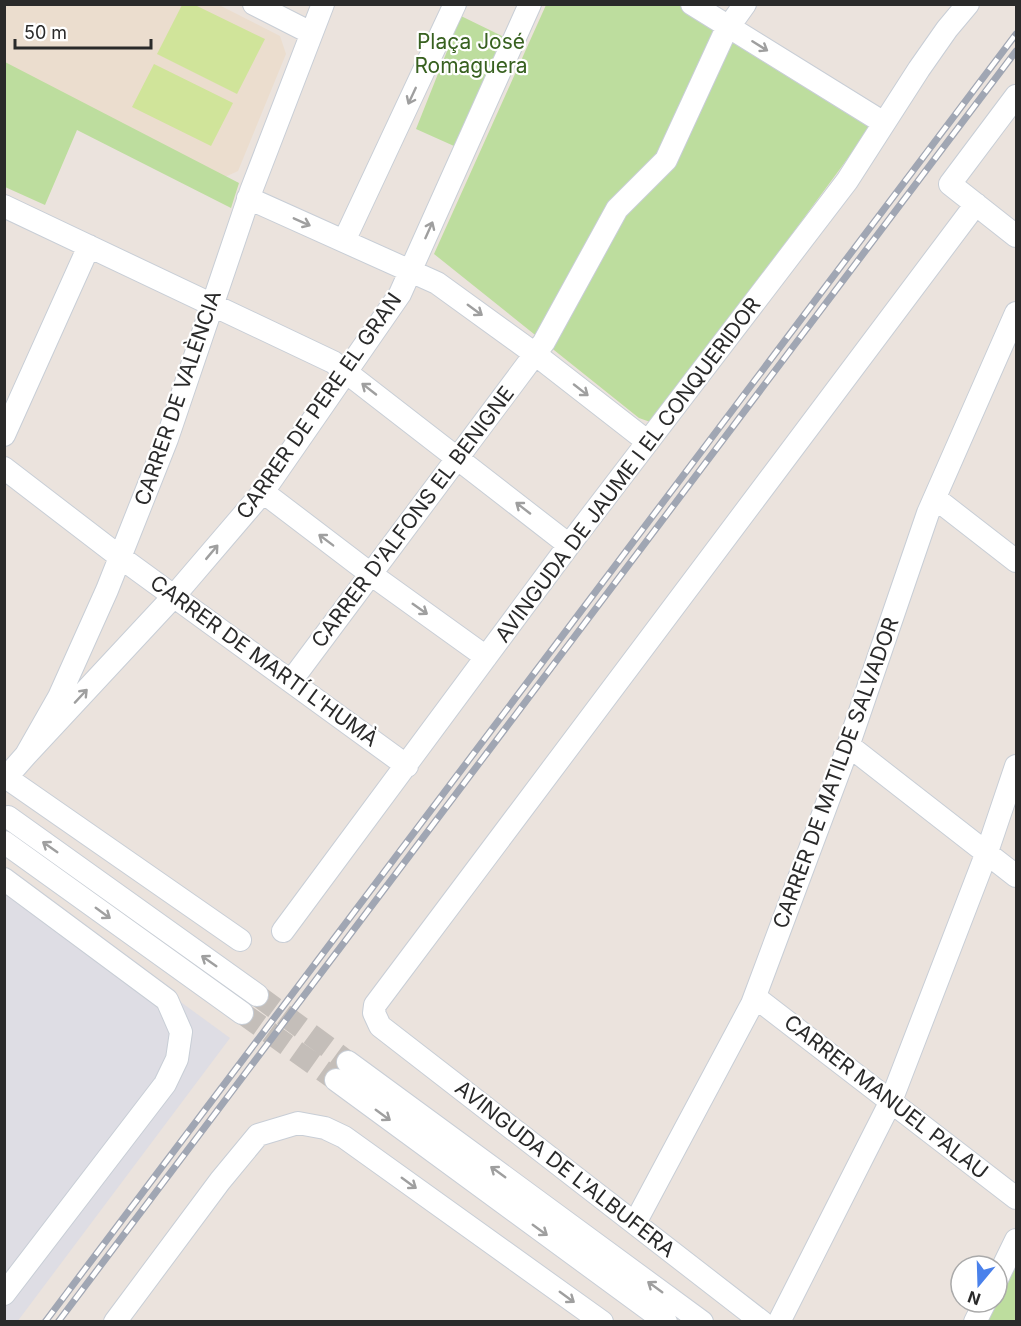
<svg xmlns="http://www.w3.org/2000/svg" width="1021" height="1326" viewBox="0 0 1021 1326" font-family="Inter,sans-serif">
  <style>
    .industrial { fill: #dedde4 }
    .education { fill: #ebddce }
    .green { fill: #bddd9e }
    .pitch { fill: #d0e49a }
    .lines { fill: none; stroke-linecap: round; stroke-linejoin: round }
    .minor-tunnel { stroke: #c4beb9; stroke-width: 22; stroke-dasharray: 22 11; stroke-linecap: butt }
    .minor-casing { stroke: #c8ced6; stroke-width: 24 }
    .minor { stroke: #fff; stroke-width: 22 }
    .rail-casing { stroke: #a0a6b3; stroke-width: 7 }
    .rail { stroke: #fff; stroke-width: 4.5; stroke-dasharray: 14; stroke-linecap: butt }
    .oneway { stroke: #9f9f9f }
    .labels { text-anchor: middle; stroke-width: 4.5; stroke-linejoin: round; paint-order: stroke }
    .park-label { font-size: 21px; fill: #386120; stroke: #fff }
    .street-label { font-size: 21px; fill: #2a2a2a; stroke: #fff }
  </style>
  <rect width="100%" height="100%" fill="#ebe3dd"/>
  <path class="industrial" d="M4,873L230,1038L17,1322L4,1321Z"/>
  <path class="education" d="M4,5H219L280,36L286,54L238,171L225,177L5,63Z"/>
  <path class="green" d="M546,5H685L873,124L653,423L639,418L434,254Z
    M461,16L504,37L454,146L416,129Z
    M5,62L239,183L231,208L77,130L45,205L5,187Z
    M1016,1260V1321L984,1322Z"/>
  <path class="pitch" d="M182,5H195L265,39L237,94L157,54Z
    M154,64L233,103L211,146L132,107Z"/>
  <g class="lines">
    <path class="minor-tunnel" d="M257,995L348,1062
      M242,1013L336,1080"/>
    <defs>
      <path id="minor" d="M254,4L311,33
        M692,4L884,123
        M1016,96L950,184L1016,236
        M248,198L437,283L535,354L648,442
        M4,206L333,362L569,545
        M344,241L455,4
        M4,435L89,246
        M4,468L120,557L407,766
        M263,492L372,575L486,657
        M935,498L1016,561
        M291,681L544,342L617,209L666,160L725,32L745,4
        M848,745L1016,876
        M26,755L174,596L263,492L400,294L530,4
        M4,776L240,940
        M4,780L26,755L59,697L107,590L167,439L251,191L323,4
        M8,817L257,995
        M4,842L242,1013
        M4,879L167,1000L181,1032L177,1059L165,1084L4,1294
        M283,931L569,545L847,181L919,69L947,29L968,4
        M755,997L1016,1198
        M348,1062L702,1322
        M336,1080L666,1322
        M635,1223L752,1004L844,758L928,513L1016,313
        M997,1279L1016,1240
        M115,1322L220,1181L258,1135L298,1123L325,1128L344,1137L602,1322
        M762,1322L380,1026L374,1013L375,1005L976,204
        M779,1322L891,1101L987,852L1016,766
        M975,1322L985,1302"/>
    </defs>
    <use href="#minor" class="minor-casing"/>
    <use href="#minor" class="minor"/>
    <defs>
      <path id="rail" d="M45,1322L1016,34
        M58,1322L1016,51"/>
    </defs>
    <use href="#rail" class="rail-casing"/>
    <use href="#rail" class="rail"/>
  </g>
  <defs><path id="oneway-shaft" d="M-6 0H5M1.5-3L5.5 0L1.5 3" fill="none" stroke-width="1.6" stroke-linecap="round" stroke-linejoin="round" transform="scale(1.5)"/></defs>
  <g class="oneway">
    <use href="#oneway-shaft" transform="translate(760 46) rotate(32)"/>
    <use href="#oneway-shaft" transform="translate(412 96) rotate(115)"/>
    <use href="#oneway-shaft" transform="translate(302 222) rotate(24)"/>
    <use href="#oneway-shaft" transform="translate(429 230) rotate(-66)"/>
    <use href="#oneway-shaft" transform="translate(475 310) rotate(36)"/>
    <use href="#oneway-shaft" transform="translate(369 389) rotate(-142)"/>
    <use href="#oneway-shaft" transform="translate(581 390) rotate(38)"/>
    <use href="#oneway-shaft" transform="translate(523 508) rotate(-142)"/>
    <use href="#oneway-shaft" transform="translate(326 540) rotate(-143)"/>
    <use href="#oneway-shaft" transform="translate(212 552) rotate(-50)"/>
    <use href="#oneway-shaft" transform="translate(420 609) rotate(35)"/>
    <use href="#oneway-shaft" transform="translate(81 696) rotate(-47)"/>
    <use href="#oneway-shaft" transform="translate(50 847) rotate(-145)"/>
    <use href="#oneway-shaft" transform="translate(103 913) rotate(36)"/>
    <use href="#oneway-shaft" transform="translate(209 961) rotate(-145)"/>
    <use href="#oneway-shaft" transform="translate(383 1115) rotate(36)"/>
    <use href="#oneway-shaft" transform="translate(498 1172) rotate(-144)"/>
    <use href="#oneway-shaft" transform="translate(409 1183) rotate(36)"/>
    <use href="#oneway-shaft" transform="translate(540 1230) rotate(36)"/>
    <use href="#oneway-shaft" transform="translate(655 1287) rotate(-144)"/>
    <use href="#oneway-shaft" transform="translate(567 1297) rotate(36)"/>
  </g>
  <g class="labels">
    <g class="park-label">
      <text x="471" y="49">Plaça José<tspan x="471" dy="24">Romaguera</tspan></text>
    </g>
    <g class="street-label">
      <text transform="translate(178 398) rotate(-71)" y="7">CARRER DE VALÈNCIA</text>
      <text transform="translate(319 406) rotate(-55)" y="7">CARRER DE PERE EL GRAN</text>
      <text transform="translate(628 470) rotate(-53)" y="7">AVINGUDA DE JAUME I EL CONQUERIDOR</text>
      <text transform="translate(413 517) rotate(-53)" y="7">CARRER D'ALFONS EL BENIGNE</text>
      <text transform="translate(264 661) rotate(36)" y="7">CARRER DE MARTÍ L'HUMÀ</text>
      <text transform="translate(836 773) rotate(-70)" y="7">CARRER DE MATILDE SALVADOR</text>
      <text transform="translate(886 1097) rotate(38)" y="7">CARRER MANUEL PALAU</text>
      <text transform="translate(565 1169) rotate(38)" y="7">AVINGUDA DE L'ALBUFERA</text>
    </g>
  </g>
  <rect width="1021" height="1326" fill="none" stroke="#2a2a2a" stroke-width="12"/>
  <g transform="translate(979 1284) rotate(199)"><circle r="28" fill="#ffffff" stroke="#aaaaaa" stroke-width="1.5"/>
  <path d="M0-4.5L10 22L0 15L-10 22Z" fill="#4a81eb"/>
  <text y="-9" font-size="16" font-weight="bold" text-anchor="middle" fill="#2a2a2a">N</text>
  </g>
  <path d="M15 39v9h136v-9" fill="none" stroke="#2a2a2a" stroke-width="3"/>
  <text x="24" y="39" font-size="18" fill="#2a2a2a" stroke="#ffffff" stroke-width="4.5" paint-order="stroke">50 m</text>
</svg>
